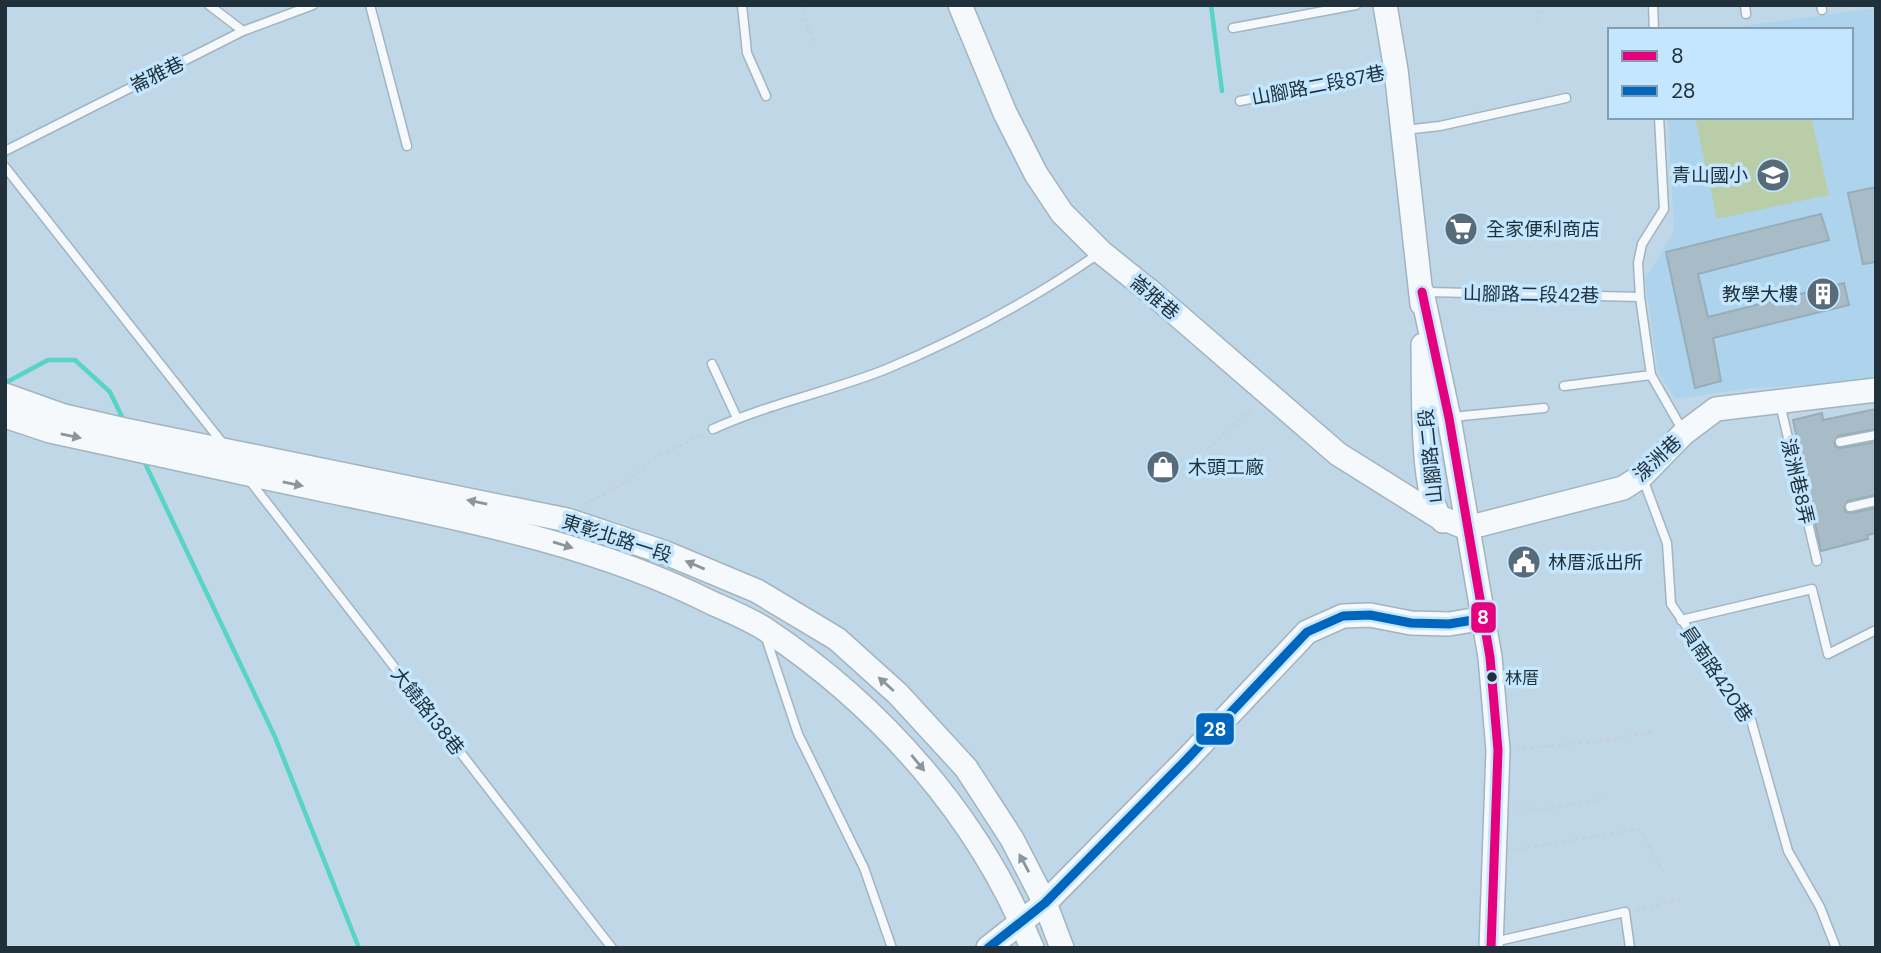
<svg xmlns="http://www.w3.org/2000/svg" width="1881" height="953" viewBox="0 0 1881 953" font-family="'DM Sans','Noto Sans TC',sans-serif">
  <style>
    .built { fill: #add3ed }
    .green { fill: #b9cea8 }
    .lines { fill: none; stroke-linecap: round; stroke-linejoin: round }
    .stream { stroke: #58d4c7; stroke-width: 4.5 }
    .building { fill: #a7bcc7; stroke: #98adb7; stroke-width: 2 }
    .lane-casing { stroke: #a1b4c0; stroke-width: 11 }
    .secondary-casing { stroke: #a1b4c0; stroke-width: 26 }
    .path { stroke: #c8cfd4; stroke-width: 2.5; stroke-dasharray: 3.5 3.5; stroke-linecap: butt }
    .lane { stroke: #f6f9fb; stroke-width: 8 }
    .secondary { stroke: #f6f9fb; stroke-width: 23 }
    .bus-1-casing { stroke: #c4e6fe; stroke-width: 14 }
    .bus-2-casing { stroke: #c4e6fe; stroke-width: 14 }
    .bus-1 { stroke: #e5007d; stroke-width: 9 }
    .bus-2 { stroke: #0065bd; stroke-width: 9 }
    .oneway { fill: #8b959c }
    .bus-dot { fill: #20313c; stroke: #c4e6fe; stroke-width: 2.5 }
    .labels { text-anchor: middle; stroke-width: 7; stroke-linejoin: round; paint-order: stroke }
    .bus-label { font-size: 17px; fill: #20313c; stroke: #c4e6fe; text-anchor: start }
    .street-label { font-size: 19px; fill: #20313c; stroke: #c4e6fe }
    .poi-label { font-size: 19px; fill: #20313c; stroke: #c4e6fe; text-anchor: start }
    .line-badge { stroke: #c4e6fe; stroke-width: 2.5 }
    .badge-label { font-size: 19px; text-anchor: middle; font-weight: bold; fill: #fff }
  </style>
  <rect width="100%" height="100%" fill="#c0d7e7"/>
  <path class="built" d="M1876,8V381L1751,388L1676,399L1658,373L1645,279L1674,232L1668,117H1851V30H1714Z"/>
  <path class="green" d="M1695,117H1811L1829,195L1717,219Z"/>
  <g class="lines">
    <path class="stream" d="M1211,5L1222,91
      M5,383L48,360H75L110,392L125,423
      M143,459L275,737L359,948"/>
  </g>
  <path class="building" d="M1876,187V262L1863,264L1848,193Z
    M1821,214L1829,240L1698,274L1708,317L1844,283L1849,305L1713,338L1721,381L1695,388L1666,252Z
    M1876,409V429L1838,436L1834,443L1836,447L1841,448L1876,442V495L1848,501L1844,508L1846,512L1851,513L1876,508V533L1867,535L1868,539L1821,551L1793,420L1822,413L1823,420Z"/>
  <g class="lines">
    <defs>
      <path id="lane" d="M209,5L243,31
        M370,5L407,146
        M742,5L747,53L766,96
        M1653,5L1654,30
        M1745,5L1746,14
        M1821,5L1822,10
        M1233,28L1356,5
        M1240,101L1393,71
        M1659,117L1664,209L1642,244L1638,263L1640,297L1651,375L1683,431
        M1404,130L1440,126L1566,98
        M5,151L243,31L313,5
        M5,167L224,445
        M1426,292L1640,297
        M712,364L737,418
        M1564,386L1651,375
        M1780,404L1817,561
        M1452,417L1544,408
        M713,429C768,404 828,392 884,370C959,339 1032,300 1098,254
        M1840,442L1876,435
        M1643,479L1667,543L1671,604L1751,720L1788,851L1820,907L1836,948
        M250,481L612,948
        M1850,507L1876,501
        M1681,620L1812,589L1828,654L1876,630
        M766,638L798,734L864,868L892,948
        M1494,942L1625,912L1630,948"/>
      <path id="secondary" d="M960,5L1005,113L1036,174L1062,213L1101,252L1152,293L1338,454L1437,516L1467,528L1623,488L1642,476L1684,433L1716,409L1876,390
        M1385,5L1396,70L1422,304
        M1422,292L1449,418L1490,657L1498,750L1491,948
        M1423,345C1424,381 1420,499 1443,521
        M5,395L64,416L125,430L567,520L666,553L757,591L837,639L898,694L966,768L1012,839L1045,903L1062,948
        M5,416L50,431C148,452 245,474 343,494C468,520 597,545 712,603C730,611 749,619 765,629C881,706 980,818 1032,948
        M988,948L1045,903L1186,760L1307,632L1343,616L1370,615L1411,623L1449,624L1485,618"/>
    </defs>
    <use href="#lane" class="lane-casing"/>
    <use href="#secondary" class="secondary-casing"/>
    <path class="path" d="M800,5L815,46
      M1538,21L1539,5
      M1207,449L1254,407
      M584,505L631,479L655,457L704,434
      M1516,749L1594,742L1652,732
      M1516,808L1547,809L1602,799
      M1513,850L1640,829L1663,872
      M1636,910L1684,899"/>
    <use href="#lane" class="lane"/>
    <use href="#secondary" class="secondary"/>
    <defs>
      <path id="bus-1" d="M1422,292L1449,418L1490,657L1498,750L1491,948"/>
      <path id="bus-2" d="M988,948L1045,903L1186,760L1307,632L1343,616L1370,615L1411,623L1449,624L1485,618"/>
    </defs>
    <use href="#bus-1" class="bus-1-casing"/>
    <use href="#bus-2" class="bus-2-casing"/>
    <use href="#bus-1" class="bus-1"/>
    <use href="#bus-2" class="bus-2"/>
  </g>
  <defs><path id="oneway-solid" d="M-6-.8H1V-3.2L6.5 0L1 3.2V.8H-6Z" transform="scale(1.75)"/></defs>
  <g class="oneway">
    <use href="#oneway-solid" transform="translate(71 436) rotate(12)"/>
    <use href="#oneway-solid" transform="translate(293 484) rotate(12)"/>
    <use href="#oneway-solid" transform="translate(477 502) rotate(-168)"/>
    <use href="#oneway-solid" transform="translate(563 545) rotate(17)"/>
    <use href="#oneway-solid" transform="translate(695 565) rotate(-157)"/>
    <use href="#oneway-solid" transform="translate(886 684) rotate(-138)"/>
    <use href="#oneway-solid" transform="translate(918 763) rotate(51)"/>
    <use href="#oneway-solid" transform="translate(1024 863) rotate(-118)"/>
  </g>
  <defs>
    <symbol id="school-disc" viewBox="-11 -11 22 22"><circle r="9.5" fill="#586b78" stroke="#c4e6fe"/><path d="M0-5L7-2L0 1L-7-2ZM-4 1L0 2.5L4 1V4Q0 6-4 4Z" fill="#fff"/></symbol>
    <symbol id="supermarket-disc" viewBox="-11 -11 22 22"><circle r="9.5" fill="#586b78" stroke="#c4e6fe"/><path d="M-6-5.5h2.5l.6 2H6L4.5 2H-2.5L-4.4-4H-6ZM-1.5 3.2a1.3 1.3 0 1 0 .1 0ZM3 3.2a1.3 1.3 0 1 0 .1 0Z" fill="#fff"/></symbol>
    <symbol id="building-disc" viewBox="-11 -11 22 22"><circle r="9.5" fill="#586b78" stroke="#c4e6fe"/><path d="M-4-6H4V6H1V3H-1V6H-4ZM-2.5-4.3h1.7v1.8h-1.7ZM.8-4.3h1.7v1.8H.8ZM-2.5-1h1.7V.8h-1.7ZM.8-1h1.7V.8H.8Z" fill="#fff"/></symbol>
    <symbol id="shop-disc" viewBox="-11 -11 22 22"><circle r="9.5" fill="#586b78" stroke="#c4e6fe"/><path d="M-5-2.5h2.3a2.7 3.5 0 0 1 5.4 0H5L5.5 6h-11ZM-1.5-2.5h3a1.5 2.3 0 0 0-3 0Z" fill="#fff"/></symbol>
    <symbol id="civic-disc" viewBox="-11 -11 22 22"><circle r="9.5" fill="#586b78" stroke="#c4e6fe"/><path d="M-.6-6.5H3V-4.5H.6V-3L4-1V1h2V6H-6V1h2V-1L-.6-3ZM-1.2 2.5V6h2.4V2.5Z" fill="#fff"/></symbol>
  </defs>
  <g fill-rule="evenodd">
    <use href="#school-disc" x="1754" y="156" width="38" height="38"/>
    <use href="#supermarket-disc" x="1442" y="210" width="38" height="38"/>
    <use href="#building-disc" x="1804" y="275" width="38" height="38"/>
    <use href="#shop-disc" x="1144" y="448" width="38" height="38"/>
    <use href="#civic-disc" x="1505" y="543" width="38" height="38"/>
  </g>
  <circle class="bus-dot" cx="1492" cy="677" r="6"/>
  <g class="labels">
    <g class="bus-label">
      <text x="1505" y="684">林厝</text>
    </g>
    <g class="street-label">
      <text transform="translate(157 74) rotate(-26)" y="7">崙雅巷</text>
      <text transform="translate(1318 85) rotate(-11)" y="7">山腳路二段87巷</text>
      <text transform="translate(1531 294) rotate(1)" y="7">山腳路二段42巷</text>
      <text transform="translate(1155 297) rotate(40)" y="7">崙雅巷</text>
      <text transform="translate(1430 456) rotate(-96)" y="7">山腳路二段</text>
      <text transform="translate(1657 458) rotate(-43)" y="7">湶洲巷</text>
      <text transform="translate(1798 481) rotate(77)" y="7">湶洲巷8弄</text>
      <text transform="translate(617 538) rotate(18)" y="7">東彰北路一段</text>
      <text transform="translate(1717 674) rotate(56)" y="7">員南路420巷</text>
      <text transform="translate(428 711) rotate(52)" y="7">大饒路138巷</text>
    </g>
    <g class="poi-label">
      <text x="1748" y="182" text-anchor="end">青山國小</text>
      <text x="1486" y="236">全家便利商店</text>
      <text x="1798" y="301" text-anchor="end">教學大樓</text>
      <text x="1188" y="474">木頭工廠</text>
      <text x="1548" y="569">林厝派出所</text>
    </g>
  </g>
  <g class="line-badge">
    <rect x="1470" y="601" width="27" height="33" rx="7" fill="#e5007d"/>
    <rect x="1195" y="712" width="40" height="34" rx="7" fill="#0065bd"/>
  </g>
  <g class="badge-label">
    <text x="1483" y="624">8</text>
    <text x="1215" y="736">28</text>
  </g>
  <rect width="1881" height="953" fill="none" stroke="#20313c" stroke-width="14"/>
  <rect x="1608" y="28" width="245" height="91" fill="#c4e6fe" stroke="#829eb0" stroke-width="2"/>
  <rect x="1622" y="51" width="35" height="10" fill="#e5007d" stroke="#829eb0" stroke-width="2"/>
  <text x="1671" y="63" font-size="21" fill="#20313c">8</text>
  <rect x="1622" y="86" width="35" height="10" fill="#0065bd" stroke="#829eb0" stroke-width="2"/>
  <text x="1671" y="98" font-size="21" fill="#20313c">28</text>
</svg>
